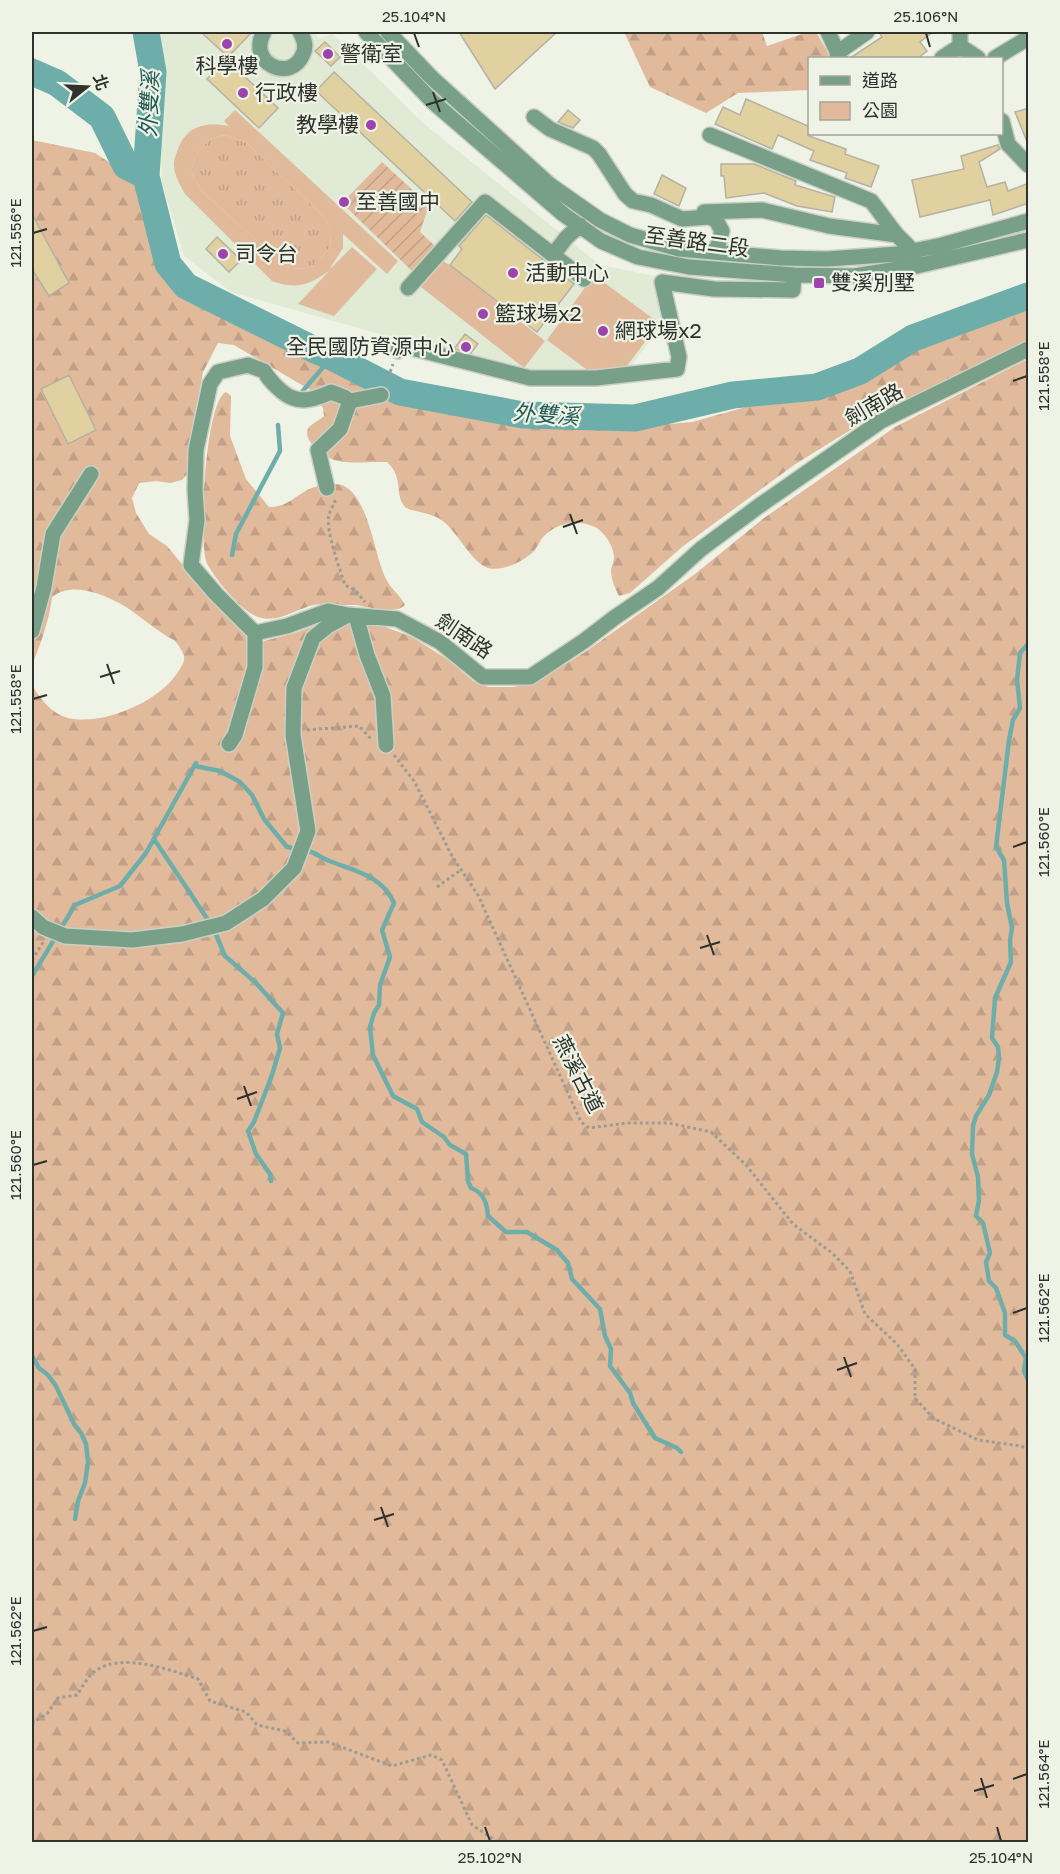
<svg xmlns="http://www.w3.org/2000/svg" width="1060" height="1874" viewBox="0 0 1060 1874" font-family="'Golos Text','Noto Sans TC',sans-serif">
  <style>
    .built { fill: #e1ead5 }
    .grass { fill: url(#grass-tufts) }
    .forest { fill: url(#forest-firs) }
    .park { fill: #e1ba9c; fill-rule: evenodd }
    .garden { fill: url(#garden-furrows) }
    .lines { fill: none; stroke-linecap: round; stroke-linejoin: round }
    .stream { stroke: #6eaeaa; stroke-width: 4.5 }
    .river { stroke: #6eaeaa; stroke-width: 27 }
    .building { fill: #e1d1a0; stroke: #b5b1a3; stroke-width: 1.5 }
    .minor-casing { stroke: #ccd0c4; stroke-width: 18 }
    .path { stroke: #9a9d93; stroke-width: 3; stroke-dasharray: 3 3; stroke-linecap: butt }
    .minor { stroke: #78a088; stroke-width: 15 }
    .ticks { fill: none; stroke: #2f312c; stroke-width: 2 }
    .poi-dot { fill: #9d43ae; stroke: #eef3e5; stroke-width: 2 }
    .labels { text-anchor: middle; stroke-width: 4.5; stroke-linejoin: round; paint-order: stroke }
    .poi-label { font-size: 21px; fill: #2f312c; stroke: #eef3e5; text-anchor: start }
    .street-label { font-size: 21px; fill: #2f312c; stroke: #eef3e5 }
    .water-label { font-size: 22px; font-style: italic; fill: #235b58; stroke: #eef3e5 }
    .neatline { fill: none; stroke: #2f312c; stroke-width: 2 }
    .ticks-label { font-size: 15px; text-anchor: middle; fill: #2f312c }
  </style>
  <defs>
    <pattern id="grass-tufts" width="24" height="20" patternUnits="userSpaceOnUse" patternTransform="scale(1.5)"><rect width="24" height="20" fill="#e1ba9c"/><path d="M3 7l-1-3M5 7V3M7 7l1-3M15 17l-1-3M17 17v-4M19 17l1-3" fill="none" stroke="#c1a087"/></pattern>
    <pattern id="forest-firs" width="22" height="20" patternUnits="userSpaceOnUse" patternTransform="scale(1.5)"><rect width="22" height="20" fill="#e1ba9c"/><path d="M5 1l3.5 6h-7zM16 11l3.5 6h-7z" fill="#c1a087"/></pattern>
    <pattern id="garden-furrows" width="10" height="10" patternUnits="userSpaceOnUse" patternTransform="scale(1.5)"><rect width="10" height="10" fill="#e1ba9c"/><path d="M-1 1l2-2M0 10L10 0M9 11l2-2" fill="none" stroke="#c1a087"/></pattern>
  </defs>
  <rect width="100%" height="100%" fill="#eef3e5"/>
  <path class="built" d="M155,32H313L319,38L333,34L423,123L600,265L670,279L669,315L626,373L529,376L231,292L184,256L162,183Z"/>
  <path class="grass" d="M225,135L247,143L324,217L329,225L331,245C317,265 312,272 286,267L204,193C200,187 193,179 192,172C191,161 202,145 211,139C215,137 221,136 225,135Z"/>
  <path class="forest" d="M624,32H762L767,46L808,32H816L831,58H810L809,90L738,93L706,113L650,87Z
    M32,140L95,153L133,178L139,191L161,262L174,282L194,301L222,316L249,326L396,397L445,410L515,423L634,427L692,422L760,403L802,398L851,383L935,341L972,324L1028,306V342L873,416L794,465L682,547L630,593L619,596C615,588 611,579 611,570C612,566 614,561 614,557C614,546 604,532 595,527C578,519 558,522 544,536C540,540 538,546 534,551C524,561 503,572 488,568C472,563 458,533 444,522C434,513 419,513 406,508C393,494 405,479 387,462C356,461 329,470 309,440C307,436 306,431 309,427C313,423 320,420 324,416L323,408L312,391L234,345L218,343L203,372L190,443L189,473L182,480L170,483L156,481L139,483L132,498L136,513L149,534L167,546L196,581L245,635L264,641L295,633L314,626L357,622L383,626L412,637L450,661L473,681L488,687H513L535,683L585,652L695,574L764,518L895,427L1028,359V1842H32V685C40,699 52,714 68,718C103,726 159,702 178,672C181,667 185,662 184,656C182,650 178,644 174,640C170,638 166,636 162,633C145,622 131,608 113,600C94,591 70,583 52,597C49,621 41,643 32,665Z
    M226,392L231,396L230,436L246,479L269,507C290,508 300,489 319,486C325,485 336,483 342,485C369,496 374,555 386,579C391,589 400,595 405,605C402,607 400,609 397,609C384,612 369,607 356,605C345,605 334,605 324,604C301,603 282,625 258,617C242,612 212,576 206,561C199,539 205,401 226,392Z"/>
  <path class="park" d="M235,110L398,261L387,274L343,234V248L329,270L352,247L377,269L334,316L298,304L329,271C308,285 298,290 272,281L185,194C180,185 173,173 174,163C174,158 177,153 178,149C187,125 206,122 229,126L224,121ZM225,135L247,143L324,217L329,225L331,245C317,265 312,272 286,267L204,193C200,187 193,179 192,172C191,161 202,145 211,139C215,137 221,136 225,135Z
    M442,261L450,265L545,341L524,368L421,287Z
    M594,275L659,323L624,370L590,372L547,340Z"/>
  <path class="garden" d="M382,162L429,205L420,232L436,247L413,272L342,203Z"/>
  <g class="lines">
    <path class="stream" d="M301,393L332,357
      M232,555L236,534L280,451L278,425
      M1028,644L1020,653L1017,680L1020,708L1013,720L1009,740L996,847L1004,860L1007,903L1012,928L1010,940L1011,962L995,998L992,1038L998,1047L999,1058L997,1072L989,1095L976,1116L973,1126L972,1154L978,1177L979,1200L976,1216L983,1223L990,1253L986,1262L989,1281L996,1288L1005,1313V1335L1015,1341L1026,1358L1024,1371L1028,1380
      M195,766L220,771L240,782L252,795L264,819L287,847L297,849
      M154,839L210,923
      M305,850C315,852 318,856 327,860C353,871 381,874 394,903L382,930L390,957L380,985L379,1005L374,1013L370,1027L373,1055L393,1096L417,1109L422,1122L444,1137L450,1145L466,1154L468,1181L471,1188C484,1193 487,1203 488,1216L506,1232H527L557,1250L568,1263L572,1279L600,1309L605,1336L611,1349L610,1366L630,1393L633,1403L655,1438L677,1448L681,1452
      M214,930L225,956L255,982L283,1013L277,1034L280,1048L272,1075L254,1122L248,1131L256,1154L270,1174L271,1181
      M32,976L75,905L120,886L146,853L196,763
      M32,1356L39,1368L48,1375L56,1386L74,1424L81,1433L86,1444L88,1462L85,1483L78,1501L75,1519"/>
    <path class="river" d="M146,32L153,72L146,176L168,264L186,286L315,350L332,357L400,392L523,415L635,418L733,395L817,387L860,371L913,338L1028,296
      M32,72L57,83L102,117L126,166L146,176"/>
  </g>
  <path class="building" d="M201,32H252L228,57Z
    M459,32H557L495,89Z
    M879,32H933L920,42L927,51L918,58H850L882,37Z
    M325,42L340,57L331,66L315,51Z
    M226,59L278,108L259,128L207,79Z
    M334,72L472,202L455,221L316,91Z
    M746,99L810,127L809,136L846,149L845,154L879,166L871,187L845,178L847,173L810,160L814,151L778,135L772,149L715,124L723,107L740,115Z
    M1029,108V144H1028L1015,112Z
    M568,110L580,120L573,128L558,122Z
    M998,145L1000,149L979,162L987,187L1005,182L1008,191L1029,183V203L993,215L990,200L920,217L912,180L964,169L961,156Z
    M721,164H754L796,181L795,185L835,197L832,212L797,206L764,193L726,198L724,176H721Z
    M662,175L686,188L679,206L654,194Z
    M32,214L69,283L49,296L32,269Z
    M486,215L574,284L537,332L450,265L462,249L459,246Z
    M217,237L241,260L229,272L206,249Z
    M465,334L478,344L471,353L454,349Z
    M69,375L96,430L68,444L41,389Z"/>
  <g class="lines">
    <defs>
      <path id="minor" d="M264,32C246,63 291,84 303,54C307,46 304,39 300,32
        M366,32L433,102L563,214L601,241L638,257L689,267L794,275L854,276L917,266L1028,240
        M388,32L432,78L550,185L600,220L630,235L679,249L781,258L827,259L898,254L942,245L1028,221
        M828,32L840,58
        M960,32V46L978,58
        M837,53L867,32
        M942,58L960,46
        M995,58L1028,38
        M534,117L550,129L593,148L599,154L625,194L633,201L651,205L682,219L709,217L716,220L722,231L716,252
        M1002,121L1008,144L1028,165
        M710,135L871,201C880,212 888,224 897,235C904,243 912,247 914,258
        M704,212L762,210L829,226L897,235
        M553,255L584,279
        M408,288L485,202L553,255L566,238L580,225
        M398,351L400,345L530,378H596L677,369L679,357L662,282L714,289L793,290L794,275
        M350,401L381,395
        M327,488L318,450L340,429L350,401L344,397L331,392C320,397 305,403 293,398C283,395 269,380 264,371L248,365L218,372L210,384L196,450L195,490L197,520L191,565L216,594L255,633L287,626L328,611L348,615
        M356,616L367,655L383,696L386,745
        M32,631L44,587L53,534L91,474
        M229,744L235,735L255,667V633
        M32,917L43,927L65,936L132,940L182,934L226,923L263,899L294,868L308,831L293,735L294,688L313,638L329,625L348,615L397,619L440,642L483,677H530L584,641L614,618L658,588L701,549L759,506L881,421L1028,349"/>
    </defs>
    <use href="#minor" class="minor-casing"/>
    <path class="path" d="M386,383L393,364
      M334,500L335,502C333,506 330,511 329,515C325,529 340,570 345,585L355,590L365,602
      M307,730L359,726L372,740
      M394,755L414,781L452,856L478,895L581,1122L589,1128L627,1123H669L711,1132L746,1165L793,1224L832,1253L850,1271L865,1314L897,1344L915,1369V1398L933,1418L978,1440L1021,1446L1028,1449
      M437,887L461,870
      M32,960L44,941
      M32,1720L34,1722L47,1714L58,1698L77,1695C82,1688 87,1677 94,1672C120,1651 170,1670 198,1679L210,1701L246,1712L257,1725L285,1731L298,1743L328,1742L392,1766L431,1755L442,1760L472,1825L498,1842"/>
    <use href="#minor" class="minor"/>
  </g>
  <path class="ticks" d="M414,33L419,47M926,33L930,47M433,92L440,112M426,105L446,99M33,233L47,229M1013,381L1027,376M570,514L577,534M563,527L583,520M107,664L114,684M100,677L120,671M33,699L47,695M1013,847L1027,842M707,935L714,955M700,948L720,942M244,1086L251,1106M237,1099L257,1092M33,1165L47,1161M1013,1313L1027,1308M844,1357L851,1377M837,1370L857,1363M381,1507L388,1527M374,1520L394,1514M33,1631L47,1627M981,1778L987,1798M1013,1779L1027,1774M974,1791L994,1785M485,1827L490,1841M997,1827L1001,1841"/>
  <g class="poi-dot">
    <circle cx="227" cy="44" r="6"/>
    <circle cx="328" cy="54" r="6"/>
    <circle cx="243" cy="93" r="6"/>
    <circle cx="371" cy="125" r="6"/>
    <circle cx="344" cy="202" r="6"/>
    <circle cx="223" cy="254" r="6"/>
    <circle cx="513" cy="273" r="6"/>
    <rect x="813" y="277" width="12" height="12" rx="3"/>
    <circle cx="483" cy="314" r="6"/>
    <circle cx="603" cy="331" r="6"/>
    <circle cx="466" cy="347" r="6"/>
  </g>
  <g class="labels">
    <g class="poi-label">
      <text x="340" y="61">警衛室</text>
      <text x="227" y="73" text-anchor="middle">科學樓</text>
      <text x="255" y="100">行政樓</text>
      <text x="359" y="132" text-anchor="end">教學樓</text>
      <text x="356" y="209">至善國中</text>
      <text x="235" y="261">司令台</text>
      <text x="525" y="280">活動中心</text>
      <text x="831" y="290">雙溪別墅</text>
      <text x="495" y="321">籃球場x2</text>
      <text x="615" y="338">網球場x2</text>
      <text x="454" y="354" text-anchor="end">全民國防資源中心</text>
    </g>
    <g class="street-label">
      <text transform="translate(697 242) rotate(8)" y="7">至善路二段</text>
      <text transform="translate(874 405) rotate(-30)" y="7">劍南路</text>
      <text transform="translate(464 636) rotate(34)" y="7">劍南路</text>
      <text transform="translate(578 1074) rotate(63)" y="7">燕溪古道</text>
    </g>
    <g class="water-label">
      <text transform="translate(149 104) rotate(-88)" y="8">外雙溪</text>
      <text transform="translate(546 414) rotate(4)" y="8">外雙溪</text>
    </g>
  </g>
  <rect width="1060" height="1874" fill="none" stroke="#eef3e5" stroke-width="66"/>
  <rect x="808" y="57" width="195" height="78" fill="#eef3e5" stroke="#a2a59b" stroke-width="1.5"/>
  <rect x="820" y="76" width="30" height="9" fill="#78a088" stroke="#a2a59b" stroke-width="1.5"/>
  <text x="862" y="87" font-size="18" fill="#2f312c">道路</text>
  <rect x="820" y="102" width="30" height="18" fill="#e1ba9c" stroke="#a2a59b" stroke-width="1.5"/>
  <text x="862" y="117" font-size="18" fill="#2f312c">公園</text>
  <g transform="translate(87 87) rotate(72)" stroke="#eef3e5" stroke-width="4.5" paint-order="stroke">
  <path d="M0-4.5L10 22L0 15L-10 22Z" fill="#2f312c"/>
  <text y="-9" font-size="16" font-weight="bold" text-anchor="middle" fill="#2f312c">北</text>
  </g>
  <rect x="33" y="33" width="994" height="1808" class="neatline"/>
  <g class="ticks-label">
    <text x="414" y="22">25.104°N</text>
    <text x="926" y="22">25.106°N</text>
    <text transform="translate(16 233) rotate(-90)" y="5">121.556°E</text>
    <text transform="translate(1044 376) rotate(-90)" y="5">121.558°E</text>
    <text transform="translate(16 699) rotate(-90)" y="5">121.558°E</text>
    <text transform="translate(1044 842) rotate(-90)" y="5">121.560°E</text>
    <text transform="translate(16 1165) rotate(-90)" y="5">121.560°E</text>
    <text transform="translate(1044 1308) rotate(-90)" y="5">121.562°E</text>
    <text transform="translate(16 1631) rotate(-90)" y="5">121.562°E</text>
    <text transform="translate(1044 1774) rotate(-90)" y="5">121.564°E</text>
    <text x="490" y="1863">25.102°N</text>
    <text x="1001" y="1863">25.104°N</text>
  </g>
</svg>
